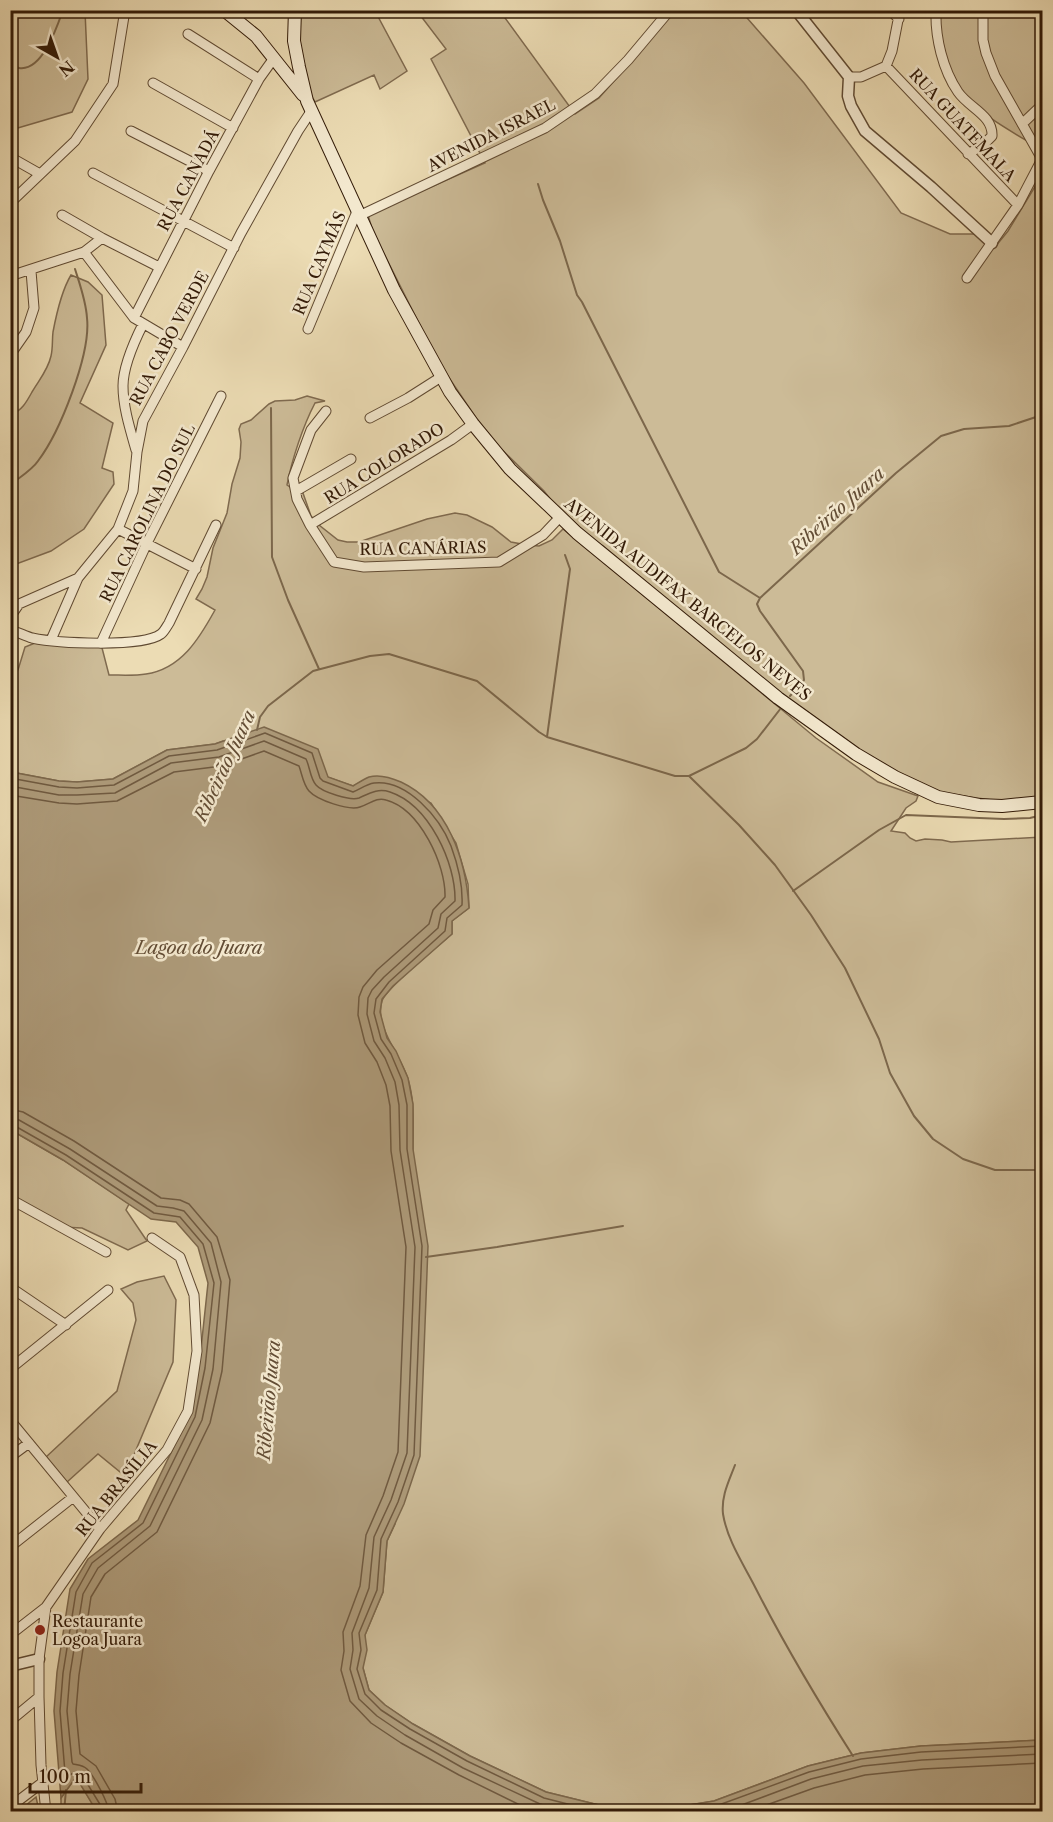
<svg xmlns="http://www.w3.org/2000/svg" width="1053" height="1822" viewBox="0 0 1053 1822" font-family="'Libre Caslon Text',serif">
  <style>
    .green { fill: #ccbb97; stroke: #7f6a4f; stroke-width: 1.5 }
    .water { fill: #ad9a79; stroke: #7c674b; stroke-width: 1.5 }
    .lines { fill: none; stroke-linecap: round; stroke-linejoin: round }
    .shore { stroke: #705a40; stroke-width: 1.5 }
    .stream { stroke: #7c674b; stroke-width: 2 }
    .minor-casing { stroke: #604a32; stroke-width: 11 }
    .tertiary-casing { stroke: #604a32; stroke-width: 13 }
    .secondary-casing { stroke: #321a07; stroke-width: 14 }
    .minor { stroke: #f3e8ce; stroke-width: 9 }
    .tertiary { stroke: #f3e8ce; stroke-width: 10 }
    .secondary { stroke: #f3e8ce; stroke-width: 12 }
    .poi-dot { fill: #8f2418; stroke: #f3e8ce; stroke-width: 2 }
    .labels { text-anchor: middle; stroke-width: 5; stroke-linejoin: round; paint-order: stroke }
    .street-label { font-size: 16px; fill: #321a07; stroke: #f3e8ce }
    .poi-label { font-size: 16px; fill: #321a07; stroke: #f3e8ce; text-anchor: start }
    .water-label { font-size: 18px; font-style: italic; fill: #634d35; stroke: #f3e8ce }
  </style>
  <rect width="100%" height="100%" fill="#ecdcb4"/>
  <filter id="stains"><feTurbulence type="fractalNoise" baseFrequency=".00333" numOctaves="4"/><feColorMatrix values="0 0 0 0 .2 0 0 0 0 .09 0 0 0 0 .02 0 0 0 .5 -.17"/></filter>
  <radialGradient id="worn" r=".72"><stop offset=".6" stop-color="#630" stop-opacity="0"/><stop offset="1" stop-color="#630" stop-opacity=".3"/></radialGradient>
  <path class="green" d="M11,10L85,11L88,79L72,112L11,130Z
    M300,11H375L407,71L380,89L374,75L315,102L309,92L298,31Z
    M417,11H500L575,114L599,98L622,72L671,11H741L804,83L901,213L950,234H976L995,247L1008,231L1042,175V798L1033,801L991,800L943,793L884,772L822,729L603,546L577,533L544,491L489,437L439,363L373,232L368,215L485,163L431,59L446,49Z
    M937,11H1042V150C1018,135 981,116 963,94C947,73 941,36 937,11Z
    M71,275L88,282L102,295L106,345L80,403L113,423L102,468L113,472L114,484L84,529L51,551L11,566V415C22,410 26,403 32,392C39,380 48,370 51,356C53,348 52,340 53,332C56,316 62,290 71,275Z
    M307,396L325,401L315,403C303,426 292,459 287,485L296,491L303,493L311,516L319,525L338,540L347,542H359L427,519L455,513L467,515L492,527L511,542L527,545L539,546L552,540L563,529L816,738L878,782L918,796L916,801L906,808L891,831L905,833L910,838L916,841L925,839L942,840L951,842L1042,837V1740L921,1746L861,1753L808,1766L714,1801L665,1809L637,1810L611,1808L546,1792L470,1756L413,1724L385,1705L369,1690L363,1668L365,1635L383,1592L387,1541L395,1524L413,1149C413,1125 415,1102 408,1079C401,1055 374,1027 382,1001C385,989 439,945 452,934V921L469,908L468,884L456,843L431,803L371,777L353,786L223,741L215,744L167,750L113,779L77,782L59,781L11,772L10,672L18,670L25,647L35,643L101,644L109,675C121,675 134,676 146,674C181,669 199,639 215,610L196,599L202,589L207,577L213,548L227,513L232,484L240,458L241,442L239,429L241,424L251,420L269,404L275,401L295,400Z
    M11,1130L63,1160L129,1204L126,1210L147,1241L128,1250L82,1228L61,1227L11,1198Z
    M164,1276L176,1300L173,1362L125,1476L98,1454L66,1483L46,1457L117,1391L136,1320L133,1303L121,1289L137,1282Z
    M76,1777L97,1811L61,1812V1798Z
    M36,1797L39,1811H21L20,1810Z"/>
  <path class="water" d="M264,727L318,749L328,777L353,786C358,783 364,779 369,777C379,774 392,778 401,782C448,804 466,860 469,908L452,921V934L393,986L382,999L380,1012L387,1038L396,1051L408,1078L413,1104V1149L428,1246L420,1456L404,1504L387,1541L383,1592L365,1635L367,1650L363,1668L369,1690L385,1705L413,1724L470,1756L546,1792L611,1808L637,1810L665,1809L714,1801L808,1766L861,1753L921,1746L1042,1740V1811L97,1812L76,1777L61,1798L54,1711L57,1672L70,1589L88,1559L138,1520L190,1414L199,1367L208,1283L198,1247L176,1222L151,1219L63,1160L11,1130V772L59,781L77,782L113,779L167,750L215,744Z"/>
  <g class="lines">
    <path class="shore" d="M10,778L59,787L77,788L114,785L169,756L217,750L265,733L312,753L320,778L323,781L353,792C360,789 367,784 374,783C407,779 440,818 451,846C458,865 463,885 462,905L447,918L445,931L389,982L376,999L374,1013L381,1039L391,1054L402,1080L407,1105V1149L422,1246L414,1455L398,1502L381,1539L377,1590L359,1633L361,1650L357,1669L365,1694L381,1710L410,1729L467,1761L544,1798L599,1812
      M10,786L59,795H77L115,793L171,763L219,757L264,741L306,759C310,767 310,778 316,785C322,792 350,801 359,798C370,793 378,788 390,792C429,805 456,863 455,901L441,914L438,928L384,977L372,990L368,998L367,1014L374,1041L385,1058L395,1082L399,1105L400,1150L415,1247L407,1453L391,1500L374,1537L369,1588L352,1633L353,1650L350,1669L359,1699L377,1716L405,1735L463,1768L540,1804L568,1812
      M10,795L59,803L77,804L117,801L174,772L222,766L264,751L299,766C302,774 303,784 309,791C317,800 349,811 360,807C370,804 376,797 386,800C420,809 446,865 445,897L433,910L429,924L377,970L363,987L359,997L358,1015L365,1043L377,1062L386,1085L390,1106L391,1151L406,1247L398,1452L383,1496L366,1535L360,1586L343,1632L344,1651L341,1670L350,1701L371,1723L401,1743L459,1775L534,1812
      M10,1109L23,1112L74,1141L161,1198L180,1200L189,1204L217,1237L230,1280L222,1371L210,1423L157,1532L105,1574L91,1597L79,1675L76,1711L80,1754L96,1766L115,1799L118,1812
      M10,1118L19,1120L70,1149L157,1206L173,1208L184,1211L211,1243L221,1282L213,1369L202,1420L150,1526L98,1568L83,1594L70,1674L67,1711L72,1762L73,1764C78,1765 83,1765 87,1769C94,1776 108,1802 109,1812
      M10,1126H15L66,1155L154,1213L180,1217L203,1244L214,1283L205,1368L195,1417L143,1523L92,1563L76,1592L63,1673L60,1711L65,1773L68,1776L75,1772L82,1775L101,1806V1812
      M686,1812L716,1806L809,1772L861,1759L921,1752L1042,1746
      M723,1812L811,1779L863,1766L922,1760L1042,1754
      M747,1812L814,1788L865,1775L923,1769L1042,1763"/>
    <path class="stream" d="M10,65C11,65 18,68 19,68C42,72 57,27 63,10
      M538,184L543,200L560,241L577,295L582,302L719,572L760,598
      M271,408L272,557L288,600L319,669
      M10,485C20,477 32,470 38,461C60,432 91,354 87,318C86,301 80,285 75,269
      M790,696L804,680L803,671L760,611L757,604L760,598L896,473L941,436L964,429L1009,426L1042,415
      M257,730L260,717L268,706L313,671L370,656L389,654L477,681L539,732L547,737L675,776H689L746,748L757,739L781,708
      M547,737L570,569L565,555
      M689,776L739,825L775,865L811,915L845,968L879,1039L890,1073L914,1116L933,1139L963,1159L995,1170H1042
      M793,891L879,830L906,815L1004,819L1030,818L1042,815
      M426,1257L497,1247L623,1226
      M735,1465C729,1481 721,1496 723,1514C727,1539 742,1562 754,1585C784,1644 818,1701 853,1756
      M64,1812L66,1790"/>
    <defs>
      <path id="minor" d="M890,10L899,19
        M936,10C935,38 943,70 958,92C969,108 993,115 992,136L983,145L968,154
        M188,34L259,79
        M886,66L1018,205
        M849,77H861L886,66L892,51L900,10
        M153,83L233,128
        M1022,124L1042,105
        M131,131L209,171
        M10,157L40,174
        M93,173L234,248
        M10,203L75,141L113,84L125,10
        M62,215L102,238
        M361,215L545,128L595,94L628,60L670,10
        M84,252L134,318L183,347
        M10,276L84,252L102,238L159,267
        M967,278L1018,205L1042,159L995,76L986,53L983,40V10
        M134,318L209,171L259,79L274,58
        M308,329L358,209
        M10,355L26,332L34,308L31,271
        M326,411L311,430L293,478L297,499L310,525L334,562L364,567L499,562L543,535L560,517
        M370,418L408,398L441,377
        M136,450C130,429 123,407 123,386C123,368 135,340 143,324
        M296,491L351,459
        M310,525L451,440L473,424
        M118,529L196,569
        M10,617L19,604L78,578L118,529L133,491L137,452L143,421L183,347L241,233L298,131L312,110
        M10,630C18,632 25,636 32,638C56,643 142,648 161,634C164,632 167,626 169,623L216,525
        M51,640L78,578
        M101,643L147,543L221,396
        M10,1199L106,1252
        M10,1287L66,1325
        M10,1369L108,1290
        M10,1420L100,1529
        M10,1457L29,1443
        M10,1547L72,1498
        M10,1635L46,1607
        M10,1721L39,1697
        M10,1807L43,1782
        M46,1812L41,1765L39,1697V1659L46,1607L100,1529L167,1450L188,1411L197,1351L194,1295L180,1257L152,1238"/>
      <path id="tertiary" d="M796,10L849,77L848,96L851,106L865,131L931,187L992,243
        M10,1666L39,1659"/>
      <path id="secondary" d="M224,10L256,36L303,95
        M295,10L294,41L299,67L307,101L394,290L450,392L473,424L510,469L549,506L577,533L699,633L778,698L856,754L895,777L938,797L979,805L1002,806L1042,802"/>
    </defs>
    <use href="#minor" class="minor-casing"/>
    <use href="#tertiary" class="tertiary-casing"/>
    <use href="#secondary" class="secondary-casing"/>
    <use href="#minor" class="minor"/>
    <use href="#tertiary" class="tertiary"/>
    <use href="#secondary" class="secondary"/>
  </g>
  <circle class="poi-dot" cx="40" cy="1630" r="6"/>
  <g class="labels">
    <g class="street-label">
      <text transform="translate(963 125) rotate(47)" y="6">RUA GUATEMALA</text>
      <text transform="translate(491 135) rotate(-27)" y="6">AVENIDA ISRAEL</text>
      <text transform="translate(188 180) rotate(-62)" y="6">RUA CANADÁ</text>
      <text transform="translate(319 263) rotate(-67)" y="6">RUA CAYMÃS</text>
      <text transform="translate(169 338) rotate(-62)" y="6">RUA CABO VERDE</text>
      <text transform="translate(384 463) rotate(-32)" y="6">RUA COLORADO</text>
      <text transform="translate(147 513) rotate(-64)" y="6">RUA CAROLINA DO SUL</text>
      <text transform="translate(423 548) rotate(-1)" y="6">RUA CANÁRIAS</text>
      <text transform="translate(688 599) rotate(39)" y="6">AVENIDA AUDIFAX BARCELOS NEVES</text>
      <text transform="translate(116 1488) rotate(-51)" y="6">RUA BRASÍLIA</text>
    </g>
    <g class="poi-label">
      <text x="52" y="1627">Restaurante<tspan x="52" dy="18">Logoa Juara</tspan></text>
    </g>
    <g class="water-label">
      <text transform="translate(837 511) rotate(-42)" y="6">Ribeirão Juara</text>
      <text transform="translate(225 766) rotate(-65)" y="6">Ribeirão Juara</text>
      <text x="199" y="954">Lagoa do Juara</text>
      <text transform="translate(269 1400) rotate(-85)" y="6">Ribeirão Juara</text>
    </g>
  </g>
  <rect width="1053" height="1822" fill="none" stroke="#ecdcb4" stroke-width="36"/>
  <rect x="12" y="12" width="1029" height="1798" fill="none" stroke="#321a07" stroke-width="3"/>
  <rect x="18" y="18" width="1017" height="1786" fill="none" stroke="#321a07" stroke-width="1.5"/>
  <g transform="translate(57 57) rotate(140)" stroke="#f3e8ce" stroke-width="4.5" paint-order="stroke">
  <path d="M0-4.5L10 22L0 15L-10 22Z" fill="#321a07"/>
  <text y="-9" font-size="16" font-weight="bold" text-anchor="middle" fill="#321a07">N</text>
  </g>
  <path d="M30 1783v9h111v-9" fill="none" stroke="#321a07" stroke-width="3"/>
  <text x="39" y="1783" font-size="18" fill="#321a07" stroke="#f3e8ce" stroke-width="4.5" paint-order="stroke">100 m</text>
  <rect width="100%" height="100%" filter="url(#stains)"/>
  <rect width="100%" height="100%" fill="url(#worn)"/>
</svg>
